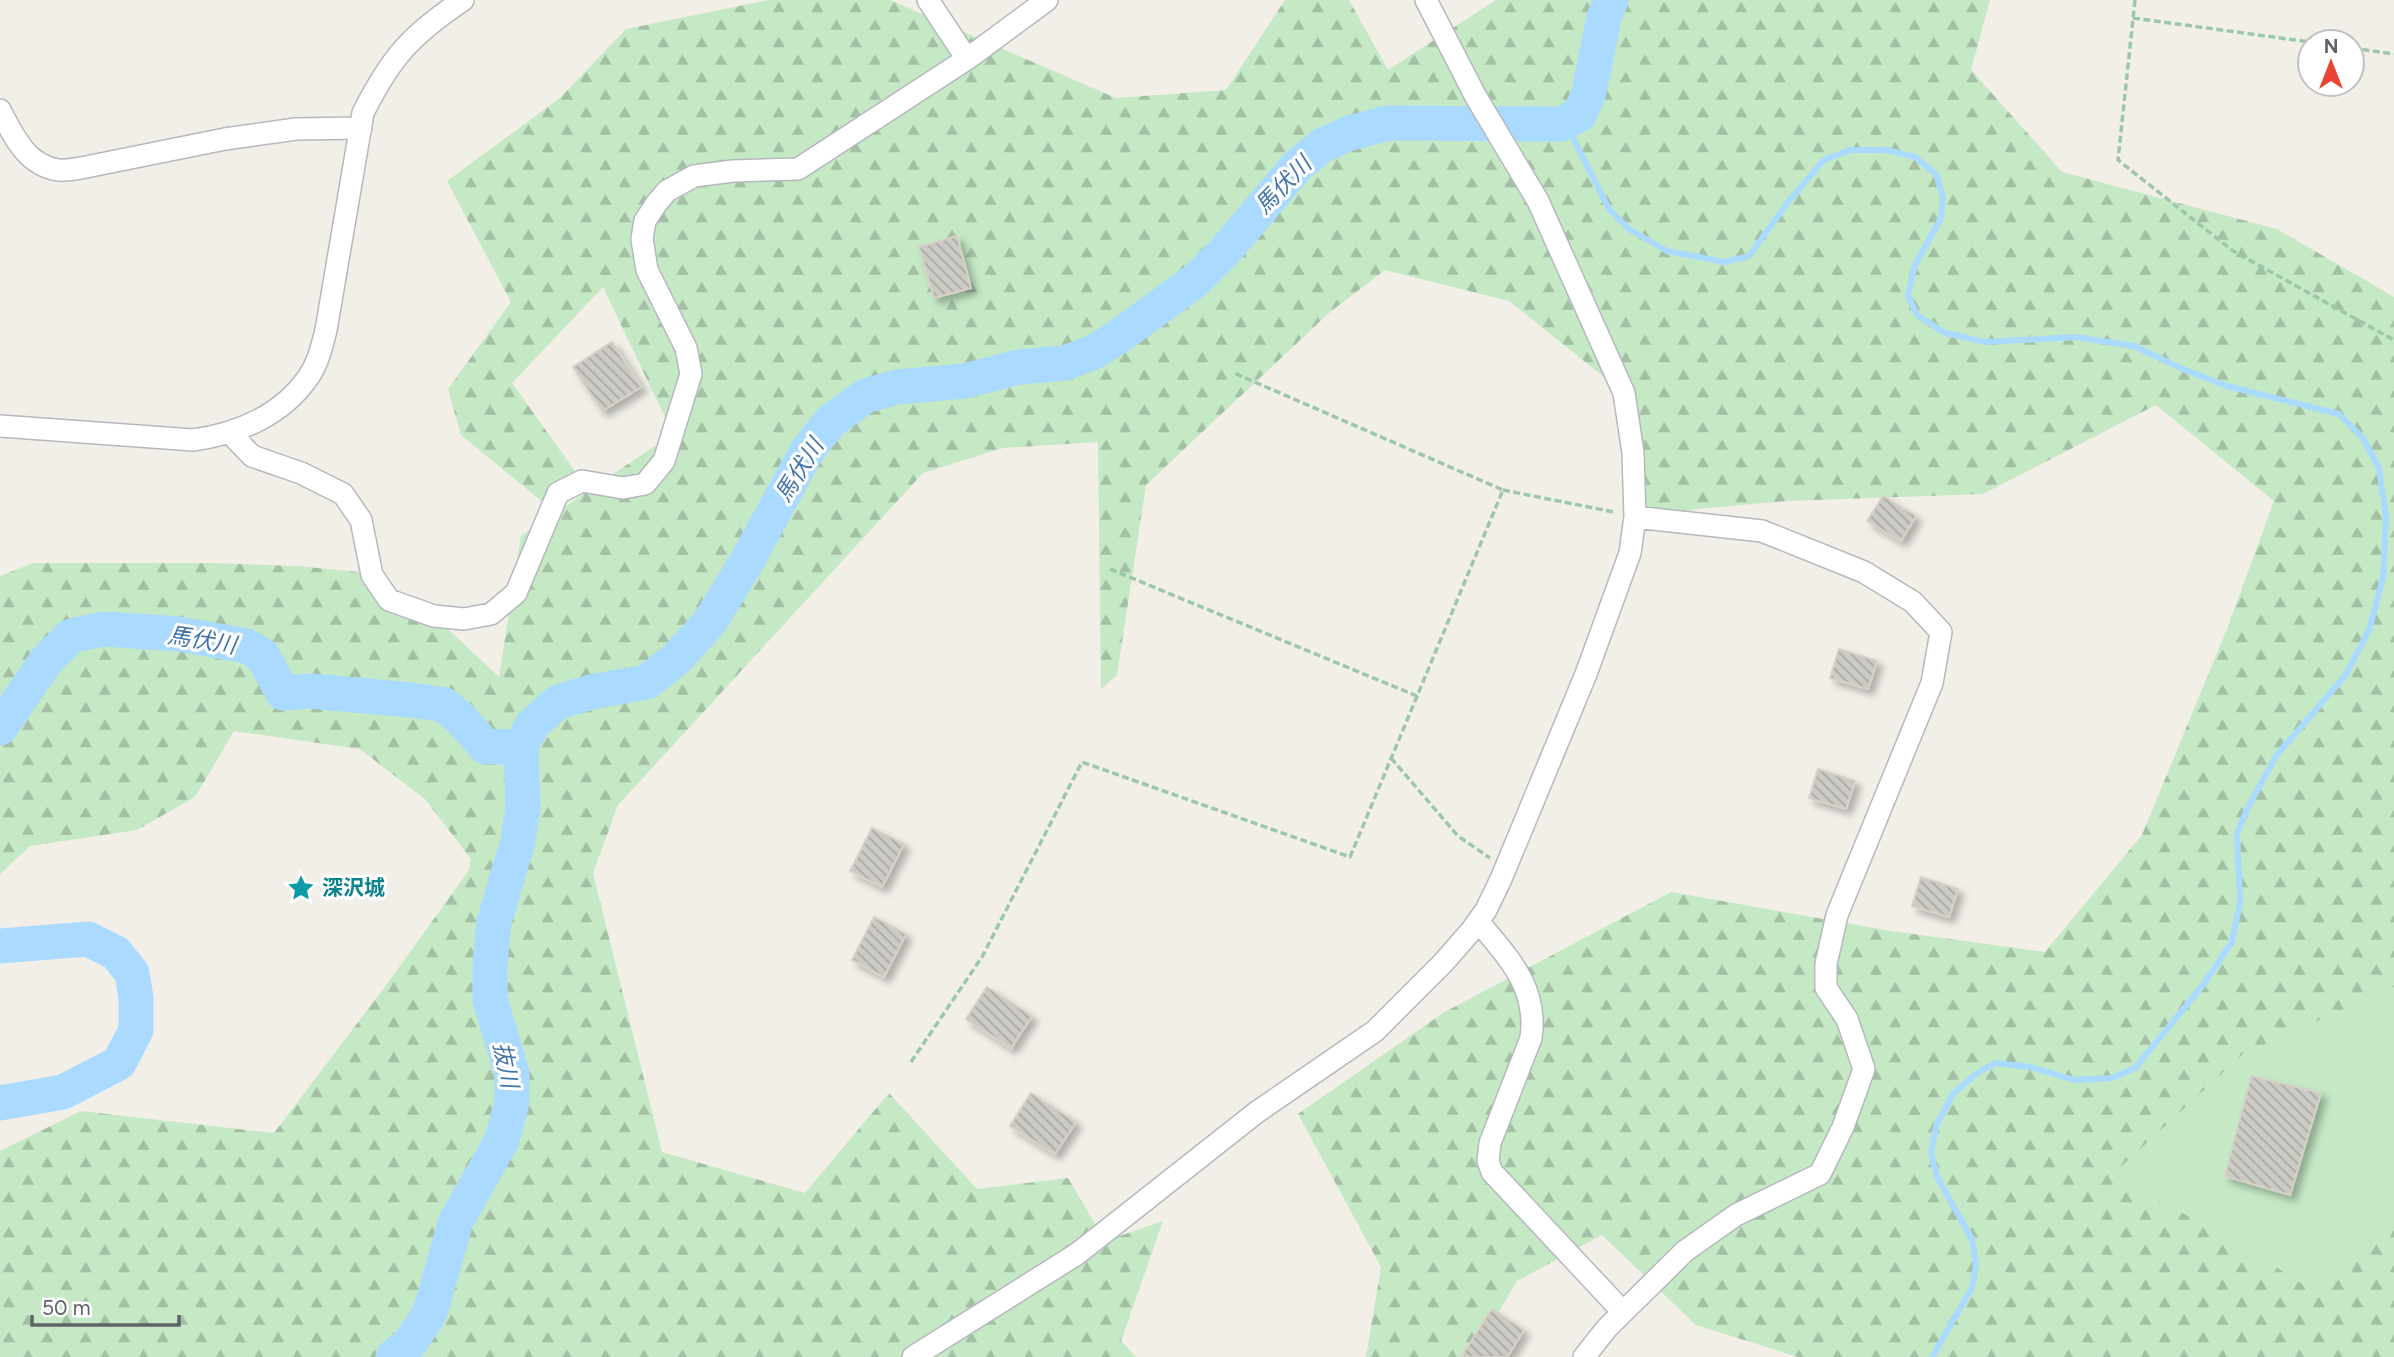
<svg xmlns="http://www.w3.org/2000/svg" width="2394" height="1357" viewBox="0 0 2394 1357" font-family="Figtree,'Noto Sans JP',sans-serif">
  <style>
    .grass { fill: #c5e8c5 }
    .forest { fill: url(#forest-firs) }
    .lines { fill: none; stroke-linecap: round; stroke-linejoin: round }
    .stream { stroke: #aadaff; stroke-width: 6 }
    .river { stroke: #aadaff; stroke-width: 35 }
    .building { fill: url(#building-back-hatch); stroke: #d6d1c6; stroke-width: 2; filter: url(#shadow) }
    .minor-casing { stroke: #b5b8bc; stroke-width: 24 }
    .path { stroke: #9cc7a9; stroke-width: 3.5; stroke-dasharray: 7 3.5; stroke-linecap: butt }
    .minor { stroke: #fff; stroke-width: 21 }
    .labels { text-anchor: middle; stroke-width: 6; stroke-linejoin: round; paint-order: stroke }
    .culture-label { font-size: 21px; font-weight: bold; fill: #0d838f; stroke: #fff; text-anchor: start }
    .water-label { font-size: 23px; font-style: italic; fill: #4174aa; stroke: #fff }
  </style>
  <defs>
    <pattern id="forest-firs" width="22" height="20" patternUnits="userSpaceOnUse" patternTransform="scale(1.75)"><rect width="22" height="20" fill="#c5e8c5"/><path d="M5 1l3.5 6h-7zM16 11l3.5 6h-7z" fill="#a3c0a4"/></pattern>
    <pattern id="building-back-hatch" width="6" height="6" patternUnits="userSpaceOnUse" patternTransform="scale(1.75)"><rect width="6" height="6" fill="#cccac5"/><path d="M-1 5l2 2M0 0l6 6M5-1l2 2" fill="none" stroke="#a9a8a4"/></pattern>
    <filter id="shadow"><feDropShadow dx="5.5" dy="5.5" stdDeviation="3.5" flood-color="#0004"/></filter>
  </defs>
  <rect width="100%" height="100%" fill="#f1efe8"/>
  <path class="grass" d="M2394,987V1212L2307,1287L2111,1176L2243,1054Z"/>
  <path class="forest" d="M769,0H890L1116,98L1226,90L1285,0H1349L1388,70L1496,0H1990L1971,70L2062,172L2277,229L2394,297V987L2243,1054L2111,1176L2234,1240L2307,1287L2394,1212V1357H1798L1696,1325L1602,1235L1517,1281L1472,1357H1366L1381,1267L1298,1114L1443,1013L1671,892L1891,931L2045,952L2142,835L2227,629L2274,501L2156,405L1983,494L1787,501L1696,509L1646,528L1624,393L1509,301L1385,270L1330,312L1146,485L1117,675L1101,689L1098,442L1003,448L923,473L618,805L593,873L662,1152L805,1193L889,1093L977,1189L1068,1178L1105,1241L1163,1221L1121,1341L1136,1357H0V1151L81,1111L274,1133L384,988L469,870L471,859L425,799L360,749L234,731L195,797L137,830L30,846L0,874V576L33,563H212L297,566L358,572L434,616L499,677L521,536L673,434L603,287L512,383L582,481L545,504L461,435L448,389L511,302L447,181L560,98L626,29Z"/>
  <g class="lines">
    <path class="stream" d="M1565,122L1609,209L1629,229L1667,251L1725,262L1749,256L1788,202L1824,160L1850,150H1886L1915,157L1936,174L1943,197L1941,218L1915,265L1908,295L1917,315L1945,333L1985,342L2076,337L2134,346L2185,370L2227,386L2339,414L2363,438L2379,468L2386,517L2383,578L2369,630L2345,676L2276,756L2247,809L2237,834L2240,902L2232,942L2203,985L2135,1068L2112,1078L2074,1080L2031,1067L1995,1063L1977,1073L1953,1094L1936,1126L1931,1153L1937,1177L1972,1239L1976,1265L1972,1288L1932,1357"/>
    <path class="river" d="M0,728L46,661L71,636L103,629L179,634L247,646L262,655L283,693L310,691L412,700L445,705L460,718L486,747H521
      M0,946L88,939L116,953L132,973L136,998V1030L119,1063L63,1092L0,1103
      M393,1357L410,1343L430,1313L456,1221L502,1140L512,1102V1074L490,999V963L494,922L518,841L523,807L521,747L532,725L558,702L591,692L647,682L676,659L709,623L746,563L807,451L831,421L865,396L897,387L965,381L1019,367L1065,363L1094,352L1118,337L1196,280L1225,251L1297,166L1323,145L1350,133L1388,123L1561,124L1580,114L1589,92L1604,18L1611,0"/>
  </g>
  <path class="building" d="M957,236L971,288L934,298L919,247Z
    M612,342L641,387L602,411L573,367Z
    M1883,496L1916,516L1901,541L1867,521Z
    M1839,649L1877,661L1868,689L1830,678Z
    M1818,769L1855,781L1846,809L1809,798Z
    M872,828L904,844L882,887L850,871Z
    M1921,877L1958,889L1949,917L1912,906Z
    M874,917L906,934L884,977L852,960Z
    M987,987L1032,1016L1011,1048L966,1019Z
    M2251,1076L2321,1093L2290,1195L2225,1176Z
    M1031,1093L1076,1122L1055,1154L1010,1126Z
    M1492,1309L1524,1330L1507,1357H1461Z"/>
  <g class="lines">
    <defs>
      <path id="minor" d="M928,0L967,59
        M0,110C13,135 26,165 58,170C64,171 74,169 81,168L225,139L296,129L361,128
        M0,426L193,440C238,434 283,415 309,376C318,363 322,346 326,330L363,113C391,57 411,35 463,0
        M230,433L252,456L301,473L343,494L361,520L372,575L389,600L434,616L464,619L491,614L516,593L558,493L582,481L623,488L645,484L664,461L691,374L686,348L647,270L642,239L645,221L656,204L667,191L694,176L733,171L798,169L967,59L1047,0
        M1478,921C1508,958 1538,986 1531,1038L1490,1143L1488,1161L1492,1172L1623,1312
        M913,1357L1077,1254L1257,1112L1375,1031L1443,963L1471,931L1486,910L1501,879L1586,674L1630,553L1635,517L1633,453L1624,393L1538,201L1476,97L1426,0
        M1584,1357L1607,1328L1685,1251L1736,1215L1820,1174L1843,1127L1864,1069L1847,1019L1826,988V964L1837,915L1932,683L1941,632L1913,602L1864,572L1762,531L1635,517"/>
    </defs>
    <use href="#minor" class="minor-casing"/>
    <path class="path" d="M2135,0L2118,160L2233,251L2394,340
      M2133,18L2310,42
      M2352,48L2394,54
      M1503,490L1614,512
      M1110,569L1417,696
      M1391,758L1458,836L1490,858
      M911,1062L982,957L1082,762L1350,857L1503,490L1234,373"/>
    <use href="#minor" class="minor"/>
  </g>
  <defs>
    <symbol id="sight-bare" viewBox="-9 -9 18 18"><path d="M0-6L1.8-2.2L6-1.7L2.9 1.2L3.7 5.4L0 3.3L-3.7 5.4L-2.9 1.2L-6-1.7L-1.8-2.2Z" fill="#0f9aa8" stroke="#fff" stroke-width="2.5" paint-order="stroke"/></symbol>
  </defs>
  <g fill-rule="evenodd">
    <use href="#sight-bare" x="282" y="869" width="38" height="38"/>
  </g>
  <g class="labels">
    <g class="culture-label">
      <text x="322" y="895">深沢城</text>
    </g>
    <g class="water-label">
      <text transform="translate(1283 185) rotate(-46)" y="8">馬伏川</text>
      <text transform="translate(799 470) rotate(-58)" y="8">馬伏川</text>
      <text transform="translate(202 640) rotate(9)" y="8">馬伏川</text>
      <text transform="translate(506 1065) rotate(79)" y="8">抜川</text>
    </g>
  </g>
  <g transform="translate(2331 63)"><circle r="33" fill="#ffffff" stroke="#bfc1c3" stroke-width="2"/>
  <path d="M0-5L12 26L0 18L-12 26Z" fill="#ea4335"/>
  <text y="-10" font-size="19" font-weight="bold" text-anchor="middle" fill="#5f6368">N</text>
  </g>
  <path d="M32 1315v10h147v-10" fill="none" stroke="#5f6368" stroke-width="3.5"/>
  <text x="42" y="1315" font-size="21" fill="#5f6368" stroke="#ffffff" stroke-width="5" paint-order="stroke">50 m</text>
</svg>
